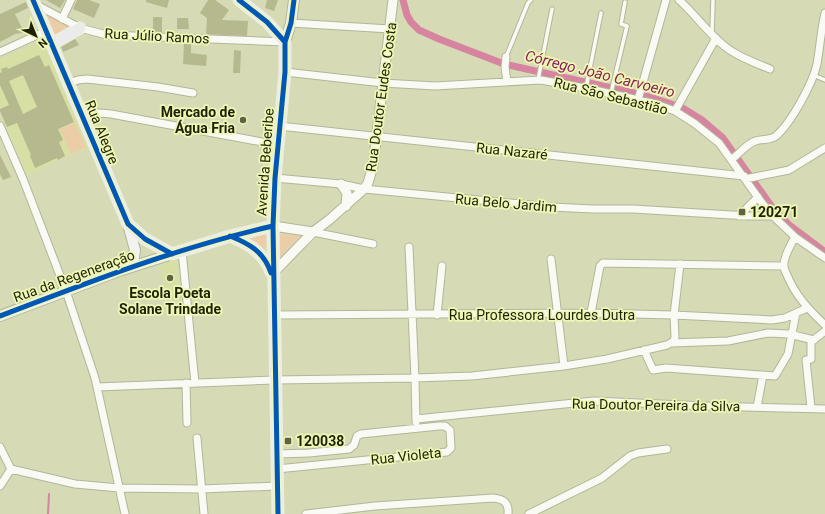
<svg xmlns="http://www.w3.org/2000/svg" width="825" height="514" viewBox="0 0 825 514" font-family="Roboto,sans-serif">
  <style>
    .built { fill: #d8dfa5 }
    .green { fill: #ebcda7 }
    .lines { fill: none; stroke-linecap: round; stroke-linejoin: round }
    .stream { stroke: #d6849f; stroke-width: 2 }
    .canal { stroke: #d6849f; stroke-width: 7 }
    .building { fill: #b5b98d; fill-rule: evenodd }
    .service-casing { stroke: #b2b699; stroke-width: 5.5 }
    .minor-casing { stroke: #b2b699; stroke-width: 9 }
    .tertiary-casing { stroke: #b2b699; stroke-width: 11 }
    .secondary-casing { stroke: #b2b699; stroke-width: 12 }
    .primary-casing { stroke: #edefde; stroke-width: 13 }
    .service { stroke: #f9faf4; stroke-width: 3.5 }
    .minor { stroke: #f9faf4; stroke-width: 7 }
    .tertiary { stroke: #f9faf4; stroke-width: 9 }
    .secondary { stroke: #f2f2f0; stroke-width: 10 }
    .primary { stroke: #ecebec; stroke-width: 11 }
    .cycleway-casing { stroke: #eef7b3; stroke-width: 8 }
    .cycleway { stroke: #0057b8; stroke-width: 5 }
    .poi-dot { fill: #5f6244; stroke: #eef7b3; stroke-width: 1.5 }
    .labels { text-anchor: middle; stroke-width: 3.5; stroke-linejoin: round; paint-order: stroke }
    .street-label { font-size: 14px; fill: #1f2107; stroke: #eef7b3 }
    .poi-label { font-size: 14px; font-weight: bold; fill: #1f2107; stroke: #eef7b3; text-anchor: start }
    .water-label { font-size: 15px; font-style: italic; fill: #8d2058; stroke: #eef7b3 }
  </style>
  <rect width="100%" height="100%" fill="#d6dbb6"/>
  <path class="built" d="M43,41L88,148L27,175L0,112V59Z
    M543,51L553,53L549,70L540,68Z
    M175,260L177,262L180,293L166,297L160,264Z"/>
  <path class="green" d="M43,11L68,25V26L54,37Z
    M75,123L86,147L71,154L60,129Z
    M263,233L265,236V252L255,242L244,236Z
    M282,234L301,236L287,249L280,258V237Z"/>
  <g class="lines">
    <path class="stream" d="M48,514L49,494"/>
    <path class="canal" d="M403,0L407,15L411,22L419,30L439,39L504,64L643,95L681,107L702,120L723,138L772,207L788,224L825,252"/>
  </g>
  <path class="building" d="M46,0H65L60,8Z
    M77,0H89L100,4L94,18L73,9Z
    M146,0H169L167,8L146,2Z
    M208,0H215L229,10L222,20L248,21L247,36L206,34L207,18L200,13Z
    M267,0H278L274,11L265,8Z
    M26,2L28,8L15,14L24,32L17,34V33L0,42V14Z
    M153,17H162V32H153Z
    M177,18H188L189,29H177Z
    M75,39L79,45L63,52L61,47Z
    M184,43H191V53L207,55L206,66L183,64Z
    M234,50L241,51L240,73H233Z
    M39,55L45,67L49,65L74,122L58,129L63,140L59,142L65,156L58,160L57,158L35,168L30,156L31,155L17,123L7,127L0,111V109L9,105L0,85V73L2,72L1,69L7,67L8,69ZM23,75L37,107L23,114L9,81Z
    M0,155L11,177L3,180L0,174Z"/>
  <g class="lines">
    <defs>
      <path id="service" d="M712,34L713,0
        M506,57L528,3L531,0
        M813,75L825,80
        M538,80L552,9
        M586,88L601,13
        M611,93L627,26L621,24L625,2"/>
      <path id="minor" d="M679,0C696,15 715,42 733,52C744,59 758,64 770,69
        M35,4L80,28L107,35L285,42
        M62,19L71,0
        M291,23L390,29
        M0,52L46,31
        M506,57L505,67L507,82
        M285,72L383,83L435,86L541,80L590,89L656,104L675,111L694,123L719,143L762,203L773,216L795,237L825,258
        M69,83L78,80L87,79L158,87L193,93
        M638,100L666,0
        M675,111L716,38
        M82,115L99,113L111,114L278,145
        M0,126L23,179L66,291L95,378L125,514
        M279,126L744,176
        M732,159C739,154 745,146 753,142C761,138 770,141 776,136C791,123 813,83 817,64C820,47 821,30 825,13
        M275,178L341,184L364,189L551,207L593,209H633L748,216H773
        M745,179L789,170L825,148
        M739,216L758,197
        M313,232L373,244
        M795,237C791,244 783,258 784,266C784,269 786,273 787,275C795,295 809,310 825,325
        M409,247L415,378L416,422
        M182,251L195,383
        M551,259L564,366
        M591,313L600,266L603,263L783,266
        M274,315L591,313L674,315L772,320L785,318L807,308
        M437,315L442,266
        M671,343L728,341L768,333L789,334L814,340
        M644,350L653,370L666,368L775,376L788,354L796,313
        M186,383L187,423
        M97,387L274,380L415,378L472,376L564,366L607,359L667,345L674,341L675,337L674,315L680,264
        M757,407L763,375
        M811,408L806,360L811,359V342L825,331
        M416,419L594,401L705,406L825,409
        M197,438L204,514
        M0,447L11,469
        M277,454L309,453L349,449L354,445L357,436L361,434L439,426H445L450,430L451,448L447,452L277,469
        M11,469L75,484L119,488L201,489L277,486
        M0,486L11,469
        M306,514L375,506L493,498C504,499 509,503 508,514
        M529,514L602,478L630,456L638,453L667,449"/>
      <path id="tertiary" d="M341,184L347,193L346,206
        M273,226L313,232
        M273,273L313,232L329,220L364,189L368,183L373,166L393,0"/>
      <path id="secondary" d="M285,42L291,23L294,0
        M122,269L134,257L135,250L128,224
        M0,316L119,271L172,254"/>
      <path id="primary" d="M33,0L128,224L145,239L172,254L230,236L273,226
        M239,0L267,22L285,42V72L275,178L273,226L278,514
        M52,44L80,28
        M230,236C249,244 264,253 271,272"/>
    </defs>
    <use href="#service" class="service-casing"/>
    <use href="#minor" class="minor-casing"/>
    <use href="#tertiary" class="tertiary-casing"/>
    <use href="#secondary" class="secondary-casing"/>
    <use href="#primary" class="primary-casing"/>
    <use href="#service" class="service"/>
    <use href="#minor" class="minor"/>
    <use href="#tertiary" class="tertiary"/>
    <use href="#secondary" class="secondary"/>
    <use href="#primary" class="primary"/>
    <defs>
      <path id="cycleway" d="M33,0L128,224L145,239L172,254
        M239,0L267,22L285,42
        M230,236C250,244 264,252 271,273
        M0,316C89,282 179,247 273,226
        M278,514L273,226L275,178L285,72V42L291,23L294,0"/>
    </defs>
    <use href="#cycleway" class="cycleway-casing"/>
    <use href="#cycleway" class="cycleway"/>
  </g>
  <g class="poi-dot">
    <circle cx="243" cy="120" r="4"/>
    <rect x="738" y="208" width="8" height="8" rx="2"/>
    <circle cx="170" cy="278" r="4"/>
    <rect x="284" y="437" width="8" height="8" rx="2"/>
  </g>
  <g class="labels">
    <g class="street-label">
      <text transform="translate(157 36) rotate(3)" y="5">Rua Júlio Ramos</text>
      <text transform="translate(611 96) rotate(14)" y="5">Rua São Sebastião</text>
      <text transform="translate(381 97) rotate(-82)" y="5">Rua Doutor Eudes Costa</text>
      <text transform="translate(102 132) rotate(68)" y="5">Rua Alegre</text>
      <text transform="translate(512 151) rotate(6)" y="5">Rua Nazaré</text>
      <text transform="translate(265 162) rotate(-86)" y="5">Avenida Beberibe</text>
      <text transform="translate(506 203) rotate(5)" y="5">Rua Belo Jardim</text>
      <text transform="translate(74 276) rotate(-20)" y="5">Rua da Regeneração</text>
      <text x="542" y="320">Rua Professora Lourdes Dutra</text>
      <text transform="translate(656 405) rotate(1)" y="5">Rua Doutor Pereira da Silva</text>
      <text transform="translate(406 456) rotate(-6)" y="5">Rua Violeta</text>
    </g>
    <g class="poi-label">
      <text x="235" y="117" text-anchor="end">Mercado de<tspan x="235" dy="16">Água Fria</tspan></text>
      <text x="750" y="217">120271</text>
      <text x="170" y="298" text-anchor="middle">Escola Poeta<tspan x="170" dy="16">Solane Trindade</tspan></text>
      <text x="296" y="446">120038</text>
    </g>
    <g class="water-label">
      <text transform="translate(600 74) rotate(14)" y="5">Córrego João Carvoeiro</text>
    </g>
  </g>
  <g transform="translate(36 36) rotate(137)" stroke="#eef7b3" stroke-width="3" paint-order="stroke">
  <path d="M0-3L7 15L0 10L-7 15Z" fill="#1f2107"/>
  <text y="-6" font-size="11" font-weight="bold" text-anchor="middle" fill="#1f2107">N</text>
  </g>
</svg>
